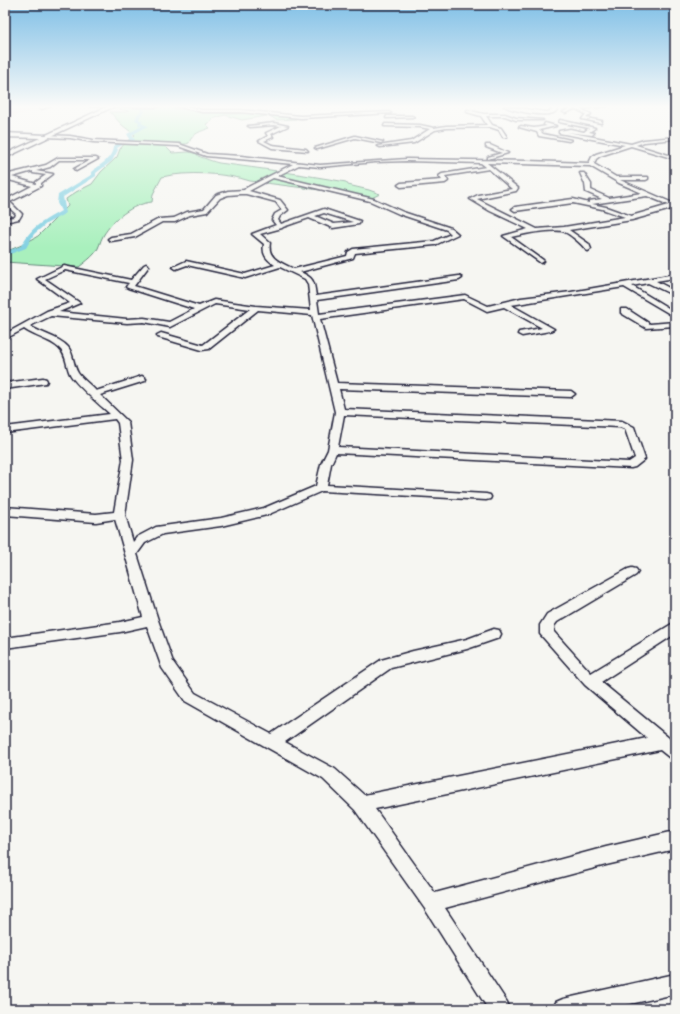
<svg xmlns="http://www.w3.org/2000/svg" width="680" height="1014" viewBox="0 0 680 1014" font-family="Caveat,sans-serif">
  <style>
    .built { fill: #efddda }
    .green { fill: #a9f0bd; stroke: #66897c }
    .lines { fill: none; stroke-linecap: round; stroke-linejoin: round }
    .canal { fill: #83d0e2; fill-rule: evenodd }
    .minor-casing { stroke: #22223b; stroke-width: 3 }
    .major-casing { stroke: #22223b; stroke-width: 3 }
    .minor { fill: #f6f6f2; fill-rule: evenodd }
    .major { fill: #f6f6f2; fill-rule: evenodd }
  </style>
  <rect width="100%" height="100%" fill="#f6f6f2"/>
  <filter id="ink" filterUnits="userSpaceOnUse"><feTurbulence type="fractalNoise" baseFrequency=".025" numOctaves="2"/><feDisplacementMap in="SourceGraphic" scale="8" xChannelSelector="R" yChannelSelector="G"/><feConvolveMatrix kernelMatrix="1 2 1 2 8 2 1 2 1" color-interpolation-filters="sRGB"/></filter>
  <g filter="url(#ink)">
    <path class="built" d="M5,106H20L37,110L5,118Z"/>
    <path class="green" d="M116,106H167L176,109H190L231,114L260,113L288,115L296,119L276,120L270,116H266L242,120L225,115L212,119V121L206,124L210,128C202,131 192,133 189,143C182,146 173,142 165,146L172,153L189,152L198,154V156C204,158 214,162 219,163C264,169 301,174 346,182L348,185L369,190L380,194L367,200L320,190L250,181C227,173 185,171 162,177L153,194L152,202C132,204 113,219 103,236C100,241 99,249 95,253C91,258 84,263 79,267L5,262V252L22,245L38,236L68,206L66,199L76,192L92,184L101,172L117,157L120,149L126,142L135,135L122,125L110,112H126L129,111L112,108Z"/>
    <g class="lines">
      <path class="canal" d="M139,106H143L145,112L141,115L139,119L143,121L141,123L148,126L132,135L135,140L125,143V141L130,139L127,134L142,126L138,125L139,122L135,120L138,113L141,112Z
        M120,143L124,144L117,148L118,150L112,161L96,173V176L63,197L66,213L46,224L34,234L26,248L5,256V252L21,246C32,226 42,222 61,211L57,203L58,195L91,175V172C100,165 113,158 113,146Z"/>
      <defs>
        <path id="minor" d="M43,106H51L41,109L39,108Z
          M90,106H159L157,107Z
          M177,106H186L202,110H240L301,116L389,112L391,113L301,118L240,112H202Z
          M504,106L547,112L551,111L556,106H560C558,109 556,112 553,113C544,117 513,111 504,106Z
          M607,106L580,109L591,114L586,118L602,121L601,123L582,119L586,114L575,109L565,113L563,112L575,107Z
          M467,110L484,114H505L516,118L543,120H516L505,116H486L492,125L501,128L507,137H503L499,130L490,127L446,128L435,130L414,143L380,147L378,146L411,141L430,129L420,127L384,126L385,124L420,125L434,128L446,126L487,125L481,116L467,112Z
          M387,116H412L414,117L386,118Z
          M560,120L595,128L589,132L594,133L592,135L567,132L631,144L644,140L675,137V139L644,142L636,145L675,157V159L631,146L600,156L596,159L594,164L616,177H648V179L646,180H620L675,204V208L632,220L569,230L589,244L591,249L588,251L586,250C583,245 568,232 562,231C549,229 524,234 511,237L543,260L544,261L541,263L503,236L528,229L490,211L470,199L478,195L512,189L489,169L445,176L448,181L445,183L401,187L398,185L401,183L442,180L439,176L442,174L486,167L481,163L407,161L375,162L320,167L299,165L277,176L374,199L403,212L451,228L458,234L435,245L355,253L353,258L300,272C314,278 314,281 316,296L459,276L462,278L459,280L317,300L319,314L465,295L488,306L521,298L571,292L675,274V278L656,281L675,291V296L648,283L632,286L675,312V317L624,287L511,305L554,329L550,331L522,336L518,334L519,332L542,328L504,307L487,311L464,299L320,319L337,383L571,391L575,394L571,397L339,389L344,409L622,421L634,427L645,459L635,467L631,468L336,453L331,464L327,485L486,494L490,495L491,497L490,499L486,500L322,491L267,515L221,526L163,534L145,543L137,554L158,620L173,662L195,693L271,734L381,660L413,651L467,639L494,629L499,630L501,634L499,638L467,649L391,668L285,742L335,769L364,795L647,738L585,685L540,634V625L547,614L628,569L632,568L636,569L638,572L636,575L557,622L554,626V632L591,673L675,622V634L601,682L675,743V760L670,758L660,750L375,809L435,893L606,847L675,831V849L606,865L445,908L507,1002L510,1009H488L425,909L355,810L323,779L185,701L162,668L147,626L120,632L5,648V638L120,622L143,617L115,519L96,522L5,515V507L96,514L114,512L123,460L118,423L115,419L5,433V427L110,414C101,406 74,383 70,374C66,366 67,355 59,348C49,339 35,337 24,329L5,339V334L47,311L70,303L37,279L64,266L131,280L144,265L146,264L149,266L134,286L199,306L214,300L256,306L311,310L308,284L305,279L280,267L245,278L187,265L176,269L173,267L186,261L245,274L275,265C266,259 262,254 264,244L252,234L276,225L272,220L275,214L282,210L276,202L246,194H240L228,195L220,198L207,212L190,215L175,222H162L135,237L111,241L108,239L111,237L131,234L159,219L174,218L187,212L204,209L216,195L228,191L244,190L246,188L293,164L206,156L178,146L93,142L70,138L47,137L45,135L70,136L93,140L179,144L207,154L241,156L320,165L407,159L527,161L589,163L592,157L596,154L625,145L559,133V131L570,129L584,132L589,128L559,122ZM487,163L590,166L619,183L642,193L609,198L591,190V184L584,173H580L585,184L586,192L602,199L589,201V203L573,199L515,207L512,209L515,211L573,203L602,209L625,217L564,227L537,229L477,199L516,191L518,188ZM273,178L370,201L399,214L447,230L451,234L434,241L353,249L348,252L347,256L294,269C282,263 267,259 270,243L260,234L282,228L283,227L309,218L333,228L359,224L360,221L324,209L281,224L278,220L280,216L288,210L280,200L249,191ZM647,196L669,205L631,216L606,207L592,204ZM324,213L353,222L334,224L315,216ZM65,270L129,283L126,287L128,288L194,309L169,322L144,318L127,319L59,312L80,303L45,279ZM215,304L250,309L203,345L161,333L157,335L158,337L202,350L209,349L258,310L312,315L335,412L328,450L321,464L316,486L264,508L221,518L156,527L137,537L133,542L125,515L133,460L128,422L100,395L145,381L146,379L142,376L96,391C91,385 82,379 78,373C73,365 74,355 68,347C58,336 41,334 30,326L51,316L127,323L144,322L170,327ZM344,415L620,427L625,429L635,458L629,462L338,447Z
          M274,123L288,126L271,134L273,137L264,141L272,145L306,149L308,151L272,148L259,141L268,136L266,133L281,126L274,125L250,127L248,126Z
          M545,123L556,126L539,130L543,134L571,140L569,141L539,136L537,132L519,127L521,126L534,128L547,126L544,125Z
          M355,136L383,142L381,143L355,138L317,149L315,148Z
          M486,145H490L508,153L488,159V157L502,153L486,147Z
          M58,158H96L98,159L76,171L74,169L90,160H59L50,167L36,171L53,174L41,183V186L10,202L22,214L19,219L5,222V218L15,217L16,214L5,204V200L32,186L5,179V175L46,165ZM33,171V173L46,175L36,182V184L12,177Z
          M621,309H627L650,324L675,322V326L646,328L621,313Z
          M43,378L46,379L47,381L46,383L5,389V383Z
          M675,974V994L608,1009H553L556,1002L563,999Z"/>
        <path id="major" d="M108,106H115L5,158V154L40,138L5,137V133L46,135Z"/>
      </defs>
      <use href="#minor" class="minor-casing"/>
      <use href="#major" class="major-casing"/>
      <use href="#minor" class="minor"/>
      <use href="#major" class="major"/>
    </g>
  </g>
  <linearGradient id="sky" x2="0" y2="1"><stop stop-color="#7fbfe6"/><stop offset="0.43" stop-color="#fbfbf9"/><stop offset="1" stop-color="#fbfbf9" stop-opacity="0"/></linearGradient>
  <rect width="680" height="248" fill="url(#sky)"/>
  <rect width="680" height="1014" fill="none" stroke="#f6f6f2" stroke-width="20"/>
  <rect x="10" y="10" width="660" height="994" fill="none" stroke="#22223b" stroke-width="1.5" filter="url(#ink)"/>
</svg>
